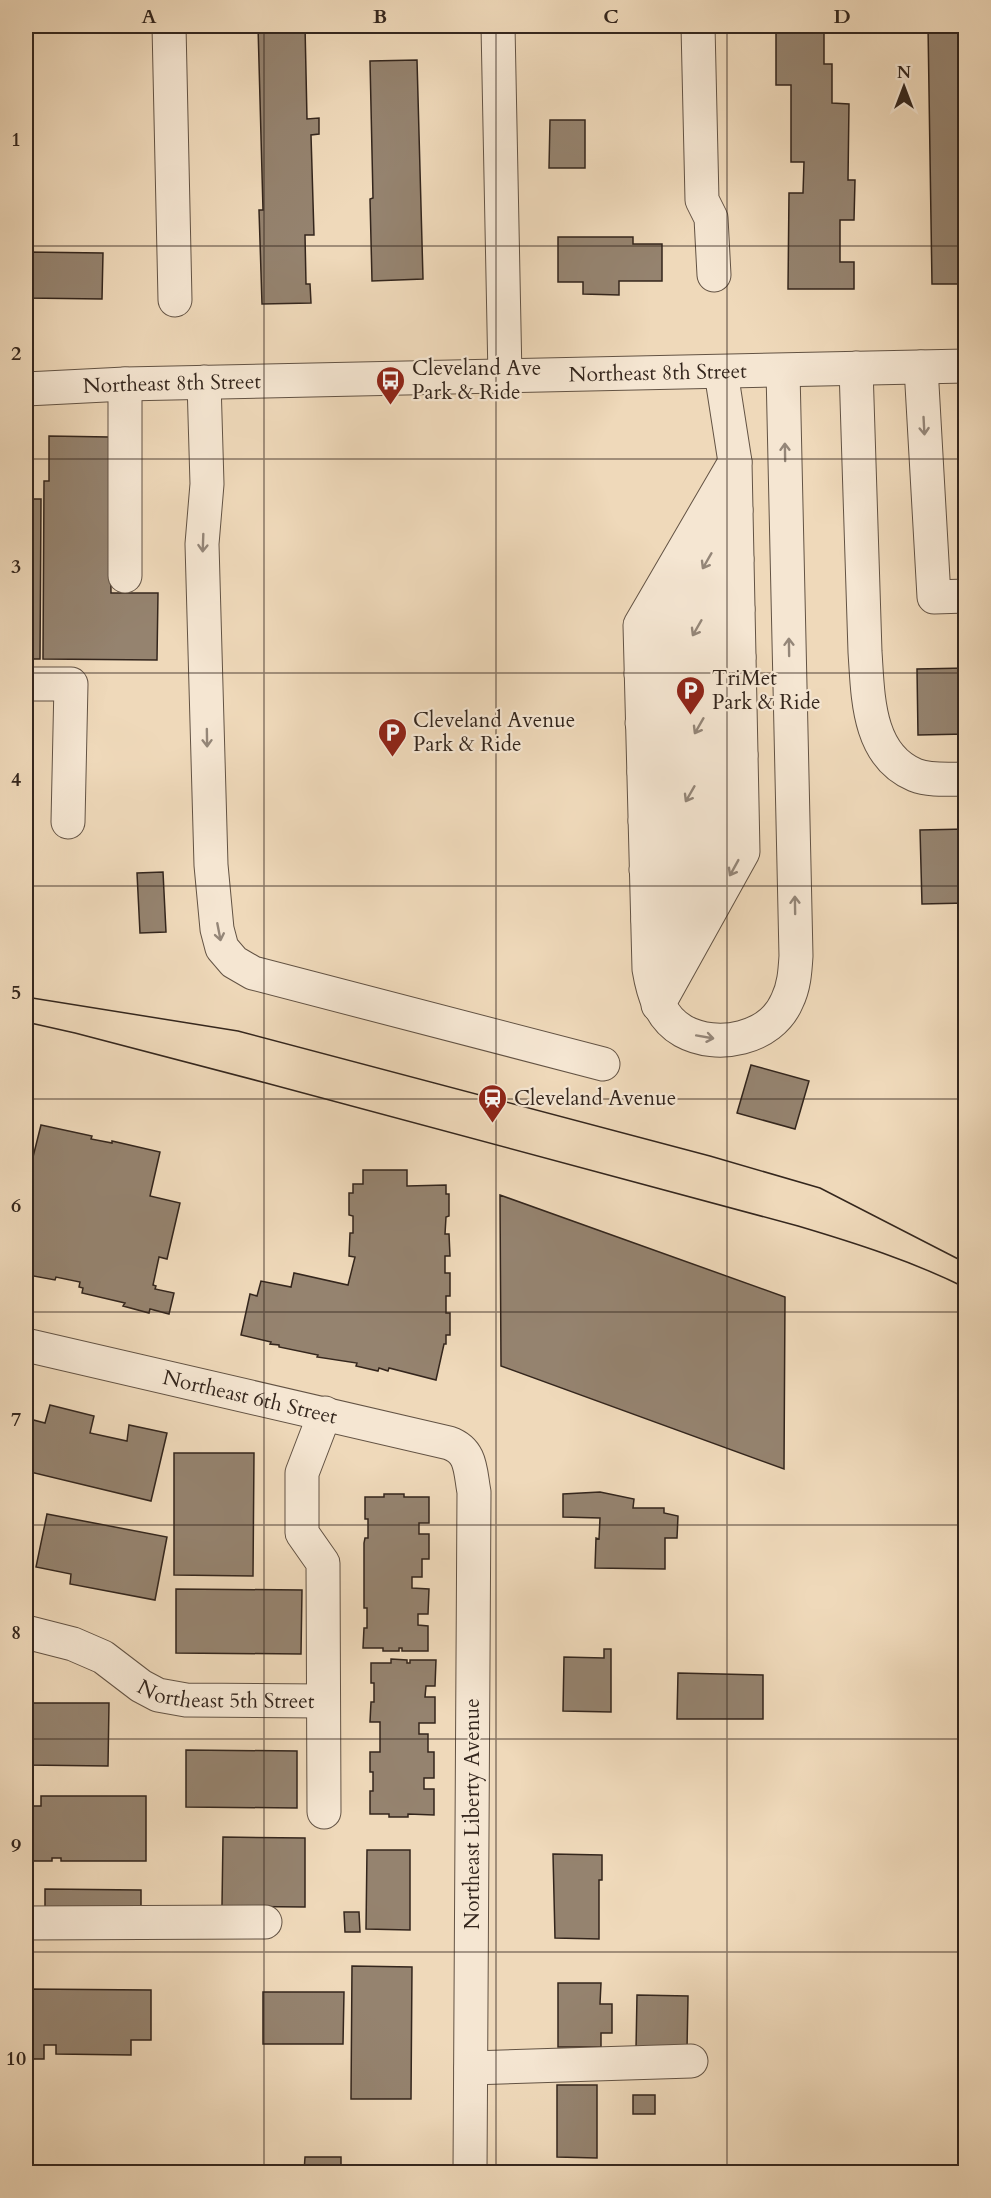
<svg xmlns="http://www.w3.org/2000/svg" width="991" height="2198" viewBox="0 0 991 2198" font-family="Cardo,serif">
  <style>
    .building { fill: #95836f; stroke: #34261d; stroke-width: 1.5 }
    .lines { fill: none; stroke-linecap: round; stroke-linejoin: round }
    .minor-casing { stroke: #635344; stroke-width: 35 }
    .minor { stroke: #f5e6d2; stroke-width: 33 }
    .tram { stroke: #34261d; stroke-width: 1.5 }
    .oneway { stroke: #948678 }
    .grid { fill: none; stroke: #34261d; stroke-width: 1.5; stroke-opacity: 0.55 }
    .labels { text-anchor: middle; stroke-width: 4.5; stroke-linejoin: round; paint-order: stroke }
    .poi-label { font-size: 21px; fill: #34261d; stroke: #f5e6d2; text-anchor: start }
    .street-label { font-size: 21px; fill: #34261d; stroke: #f5e6d2 }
    .neatline { fill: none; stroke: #34261d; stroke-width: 2 }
    .grid-label { font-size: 20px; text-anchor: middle; font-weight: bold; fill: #34261d }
  </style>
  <rect width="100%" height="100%" fill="#efd9ba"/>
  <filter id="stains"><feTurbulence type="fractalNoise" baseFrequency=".00333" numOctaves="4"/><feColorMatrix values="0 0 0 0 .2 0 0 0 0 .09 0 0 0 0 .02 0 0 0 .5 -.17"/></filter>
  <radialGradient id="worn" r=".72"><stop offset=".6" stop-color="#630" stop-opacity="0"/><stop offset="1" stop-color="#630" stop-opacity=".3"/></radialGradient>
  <path class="building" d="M258,26H305L307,119L319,118V134L311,135L314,235H305L306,284H310L311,303L262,304L259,210H263Z
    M776,26H824V64H832V103L849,104L848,180H855L854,220H840V262H854V289H788L789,193H803L804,162H791V85H776Z
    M928,26H966V284H932Z
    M417,60L423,279L372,281L370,199L373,198L370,61Z
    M550,120H585V168H549Z
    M558,237H633V244H662V281H619V295L583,294V282H558Z
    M26,252L103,253L102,299L26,298Z
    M960,408H966V569H963Z
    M49,436L109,437L111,593H158L157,660L43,659L44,481H49Z
    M26,499H41L40,659H26Z
    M966,668V734L918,735L917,669Z
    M966,829V903L922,904L920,830Z
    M163,872L166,932L140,933L137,873Z
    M751,1065L809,1081L795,1129L737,1113Z
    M41,1125L92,1136L91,1139L112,1143V1141L160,1152L150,1196L180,1203L167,1259L159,1257L153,1285L156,1286L155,1289L174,1293L169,1314L150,1309L149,1313L123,1306L125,1303L82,1293L83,1288L79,1287L80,1282L56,1277L55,1280L28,1275L29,1270H26V1149L32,1150L31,1157H33Z
    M363,1170H407V1186L446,1185V1194H449V1216L446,1217L445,1234H449L450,1256H445V1273H450V1296H446V1313H450V1335H446V1344H444L436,1380L389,1368L388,1371L379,1368L378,1371L356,1366L357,1363L317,1357L318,1355L279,1347V1345L270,1344L271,1342L241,1335L250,1294L257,1296L261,1281L291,1287L294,1273L348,1285L355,1257L349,1256L350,1233H353V1216L349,1215V1193H353V1184H363Z
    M500,1195L785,1297L784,1469L501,1366Z
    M50,1405L94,1416L90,1433L127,1441L129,1425L167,1433L151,1501L26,1471V1418L45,1423Z
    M174,1453H254L253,1576L174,1575Z
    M600,1492L634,1499L633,1508H664V1513L678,1516L677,1538H665V1569L595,1568L596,1538L599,1539L600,1518L563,1517V1494Z
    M384,1494H404V1497H429V1523H419V1534H429V1559H422V1577H412V1588L429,1589L428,1614H418V1625L428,1626V1651H402V1648H399V1651H383V1648H363L364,1628H367V1608H364V1543L365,1538H368V1519H365V1497H384Z
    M47,1514L167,1537L155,1600L70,1584L71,1574L36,1567Z
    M176,1589L302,1590L301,1654L176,1653Z
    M604,1649H611V1712L563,1711L564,1657L604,1658Z
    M391,1659L407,1660V1663H410V1660H436L435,1686H426L425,1697H435V1723H419V1734H428V1752H434V1778H424V1789H434V1815L408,1814V1817H389V1814H370V1791H373V1772H370V1752H380V1722H370L371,1702H374V1683H371V1663H391Z
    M678,1673L763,1675V1719H677Z
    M26,1703H109L108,1766L26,1765Z
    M186,1750L297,1751V1808L186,1807Z
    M41,1796H146V1861H61V1858H52V1861H28V1877H26V1806H41Z
    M223,1837L305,1838V1907L222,1906Z
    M367,1850H410V1930L366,1929Z
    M553,1854L602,1855V1880H599V1939L555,1938Z
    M45,1889L141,1890V1915L45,1914Z
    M26,1894H30V1921H26Z
    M344,1912H359L360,1932H345Z
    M352,1966L412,1967L411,2099H351Z
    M558,1983H601L600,2004H612V2033H601V2047H558Z
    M26,1989L151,1990V2040H131V2055L56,2054V2045H44V2059H26Z
    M263,1992H344L343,2044H263Z
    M637,1995L688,1996L687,2050L636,2049Z
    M557,2085H597V2158L557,2157Z
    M633,2095H655V2114H633Z
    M305,2157H341V2172H304Z"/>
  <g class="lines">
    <defs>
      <g id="minor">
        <path d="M169,26L175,300"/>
        <path d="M498,26L505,377"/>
        <path d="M698,26L702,200L711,218L714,275"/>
        <path d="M921,367L934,597L966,596"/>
        <path d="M856,368L865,652C868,695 867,755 915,775C930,781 949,779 966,779"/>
        <path d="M204,382L207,484L202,544L211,865L217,929L222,948L234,962L253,973L603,1064"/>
        <path d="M125,384V576"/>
        <path id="s1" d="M26,389L125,384L966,366"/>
        <path d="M735,462L640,625L649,969C653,993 660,1018 683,1031C717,1050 771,1039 787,1001C794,987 795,972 796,956L783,371"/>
        <path d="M641,674L736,510"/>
        <path d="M26,684H71L68,822"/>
        <path d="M642,723L737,559"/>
        <path d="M644,772L738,609"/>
        <path d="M645,821L739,657"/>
        <path d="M646,870L739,708"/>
        <path d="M648,920L741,755"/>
        <path d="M650,967L741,806"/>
        <path d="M658,1005L743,852L735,462L721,372"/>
        <path id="s2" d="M26,1345L449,1443C472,1451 470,1471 474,1492L470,2172"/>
        <path id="s3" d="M26,1632L73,1644L103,1657L141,1686L158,1695L186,1700L323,1701"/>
        <path d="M324,1812L323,1563L302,1533V1473L325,1413"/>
        <path d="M26,1923L265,1922"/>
        <path d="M471,2068L691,2061"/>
      </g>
    </defs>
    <use href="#minor" class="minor-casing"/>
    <use href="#minor" class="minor"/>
    <path class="tram" d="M26,997L238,1031L710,1156L820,1188L966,1263
      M26,1022L75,1033L266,1083L798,1226C855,1243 912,1261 966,1288"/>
  </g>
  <defs><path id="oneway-shaft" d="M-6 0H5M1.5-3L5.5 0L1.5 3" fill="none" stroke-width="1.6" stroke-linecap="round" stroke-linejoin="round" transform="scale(1.5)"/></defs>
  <g class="oneway">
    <use href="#oneway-shaft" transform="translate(924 426) rotate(87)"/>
    <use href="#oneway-shaft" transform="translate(785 452) rotate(-91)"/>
    <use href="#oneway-shaft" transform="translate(203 543) rotate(92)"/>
    <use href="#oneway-shaft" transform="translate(707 561) rotate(120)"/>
    <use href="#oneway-shaft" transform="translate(697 628) rotate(120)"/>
    <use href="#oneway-shaft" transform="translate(789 647) rotate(-91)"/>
    <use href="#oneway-shaft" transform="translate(699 726) rotate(120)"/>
    <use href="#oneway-shaft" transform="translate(207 738) rotate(89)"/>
    <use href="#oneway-shaft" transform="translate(690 794) rotate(120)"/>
    <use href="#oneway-shaft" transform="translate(734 868) rotate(119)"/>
    <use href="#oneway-shaft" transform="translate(795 905) rotate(-91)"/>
    <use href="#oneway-shaft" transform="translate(219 932) rotate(79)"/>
    <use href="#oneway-shaft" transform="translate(705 1037) rotate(10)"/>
  </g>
  <path class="grid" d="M264,26V2172M496,26V2172M727,26V2172M26,246H966M26,459H966M26,673H966M26,886H966M26,1099H966M26,1312H966M26,1525H966M26,1739H966M26,1952H966"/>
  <defs>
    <symbol id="bus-pin" viewBox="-11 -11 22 30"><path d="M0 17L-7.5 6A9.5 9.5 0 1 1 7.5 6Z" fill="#8f2418" stroke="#f5e6d2"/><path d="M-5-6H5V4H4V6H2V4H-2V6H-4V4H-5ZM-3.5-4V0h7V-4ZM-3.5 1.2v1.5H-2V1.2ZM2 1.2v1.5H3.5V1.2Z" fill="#fff"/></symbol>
    <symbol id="parking-pin" viewBox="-11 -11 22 30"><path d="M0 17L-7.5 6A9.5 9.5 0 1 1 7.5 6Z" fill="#8f2418" stroke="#f5e6d2"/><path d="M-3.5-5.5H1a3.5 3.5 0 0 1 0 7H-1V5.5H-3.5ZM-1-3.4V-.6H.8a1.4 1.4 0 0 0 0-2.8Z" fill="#fff"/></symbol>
    <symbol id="station-pin" viewBox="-11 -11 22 30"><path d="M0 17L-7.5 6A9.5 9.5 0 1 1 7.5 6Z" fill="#8f2418" stroke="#f5e6d2"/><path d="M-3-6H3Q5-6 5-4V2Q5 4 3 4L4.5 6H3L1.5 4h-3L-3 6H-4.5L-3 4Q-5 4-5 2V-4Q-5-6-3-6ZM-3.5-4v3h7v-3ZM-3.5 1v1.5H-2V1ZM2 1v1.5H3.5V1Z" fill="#fff"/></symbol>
  </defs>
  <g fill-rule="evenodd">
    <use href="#bus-pin" x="374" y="364" width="33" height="45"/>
    <use href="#parking-pin" x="674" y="674" width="33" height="45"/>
    <use href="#parking-pin" x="376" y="716" width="33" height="45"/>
    <use href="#station-pin" x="476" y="1082" width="33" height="45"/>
  </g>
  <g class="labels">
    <g class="poi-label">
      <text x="412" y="375">Cleveland Ave<tspan x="412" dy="24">Park &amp; Ride</tspan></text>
      <text x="712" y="685">TriMet<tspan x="712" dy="24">Park &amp; Ride</tspan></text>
      <text x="413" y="727">Cleveland Avenue<tspan x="413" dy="24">Park &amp; Ride</tspan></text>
      <text x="514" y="1105">Cleveland Avenue</text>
    </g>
    <g class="street-label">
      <text dy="7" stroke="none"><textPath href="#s1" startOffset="632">Northeast 8th Street</textPath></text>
      <text dy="7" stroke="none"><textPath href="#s1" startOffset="146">Northeast 8th Street</textPath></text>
      <text dy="7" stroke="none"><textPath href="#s2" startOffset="230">Northeast 6th Street</textPath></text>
      <text dy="7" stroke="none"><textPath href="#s3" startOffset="216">Northeast 5th Street</textPath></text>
      <text transform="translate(472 1814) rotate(-90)" y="7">Northeast Liberty Avenue</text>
    </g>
  </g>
  <rect width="991" height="2198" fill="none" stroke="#efd9ba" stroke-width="66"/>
  <g transform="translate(904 87)" stroke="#f5e6d2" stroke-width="4.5" paint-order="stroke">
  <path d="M0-4.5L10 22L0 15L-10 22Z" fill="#34261d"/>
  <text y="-9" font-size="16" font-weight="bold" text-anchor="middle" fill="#34261d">N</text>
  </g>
  <rect x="33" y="33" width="925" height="2132" class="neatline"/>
  <g class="grid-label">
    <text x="149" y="23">A</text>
    <text x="380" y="23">B</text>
    <text x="611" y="23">C</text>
    <text x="842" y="23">D</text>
    <text x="16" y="146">1</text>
    <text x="16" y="360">2</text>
    <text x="16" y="573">3</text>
    <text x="16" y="786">4</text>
    <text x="16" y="999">5</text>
    <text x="16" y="1212">6</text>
    <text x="16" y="1426">7</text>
    <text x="16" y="1639">8</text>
    <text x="16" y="1852">9</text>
    <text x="16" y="2065">10</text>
  </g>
  <rect width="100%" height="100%" filter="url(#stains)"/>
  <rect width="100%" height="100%" fill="url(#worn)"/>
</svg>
